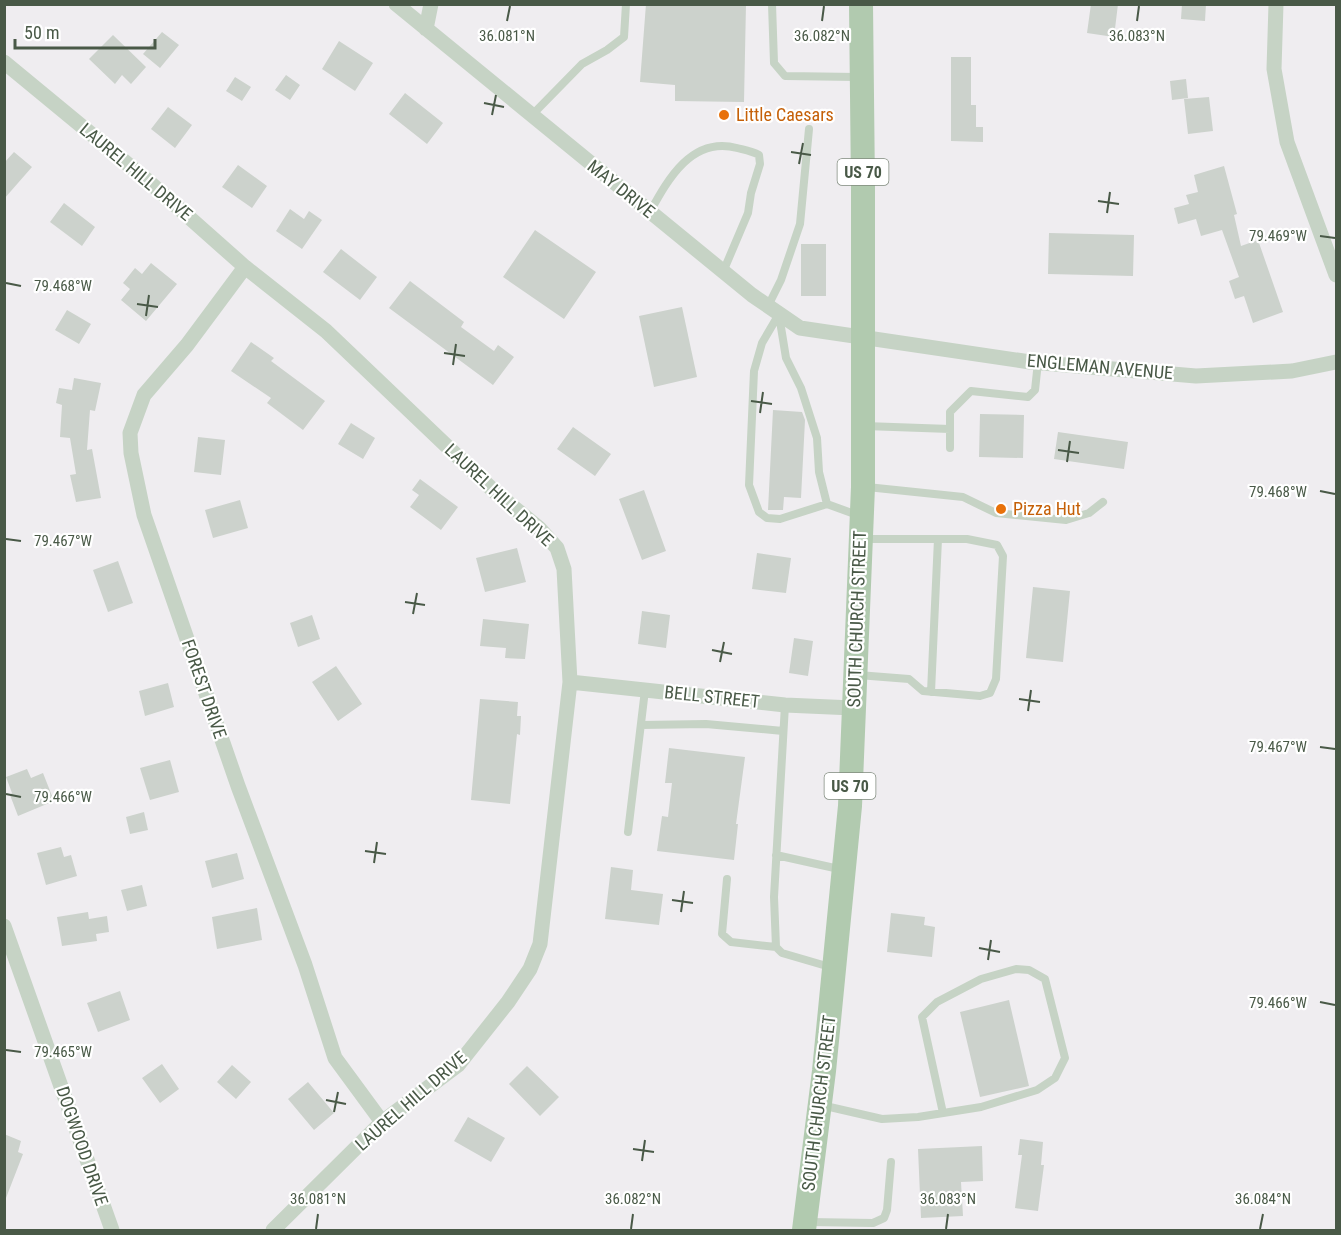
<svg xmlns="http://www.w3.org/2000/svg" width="1341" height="1235" viewBox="0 0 1341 1235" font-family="'Roboto Condensed',sans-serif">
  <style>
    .building { fill: #ccd2cc }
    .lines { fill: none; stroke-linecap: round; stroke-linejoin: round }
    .lane { stroke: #c6d3c5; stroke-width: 8 }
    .street { stroke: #c6d3c5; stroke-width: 15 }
    .primary { stroke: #b1caaf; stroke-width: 24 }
    .ticks { fill: none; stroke: #495947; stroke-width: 2 }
    .food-dot { fill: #e8710a; stroke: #fff; stroke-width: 2 }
    .labels { text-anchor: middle; stroke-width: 4.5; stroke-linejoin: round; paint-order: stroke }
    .shield { fill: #fff; stroke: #808b7e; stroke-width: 1.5 }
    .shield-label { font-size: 16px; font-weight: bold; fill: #495947 }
    .food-label { font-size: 18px; fill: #c56008; stroke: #fff; text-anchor: start }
    .street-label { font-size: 18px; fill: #495947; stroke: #fff }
    .ticks-label { font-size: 15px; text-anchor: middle; fill: #495947; stroke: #fff; stroke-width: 4.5; stroke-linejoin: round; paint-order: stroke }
  </style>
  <rect width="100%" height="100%" fill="#efedf0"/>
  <path class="building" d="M646,4H746L744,102L675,101V85L640,82Z
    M1091,4H1118L1114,37L1087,33Z
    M1182,4H1206L1205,21L1181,19Z
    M162,32L179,45L160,68L143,54Z
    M113,35L146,67L131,84L122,75L115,84L89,59Z
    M339,41L373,63L355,91L322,69Z
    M951,57H971V105H976V127H983V142L951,141Z
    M286,75L300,85L290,100L275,90Z
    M235,77L251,87L242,101L226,91Z
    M1186,79L1188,98L1172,100L1170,81Z
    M405,93L443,123L427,144L389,114Z
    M1209,97L1213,131L1188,134L1184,99Z
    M168,107L192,125L175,148L151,129Z
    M14,152L32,167L4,199V163Z
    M238,165L267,186L252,208L222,187Z
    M1224,166L1237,214L1234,215L1241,246L1258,240L1283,312L1253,323L1244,296L1235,299L1229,281L1239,277L1222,230L1201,236L1196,219L1178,224L1174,208L1189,204L1186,195L1198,192L1194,175Z
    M64,203L95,227L82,246L50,222Z
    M290,209L304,219L309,211L322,220L302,249L276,231Z
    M535,230L596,272L564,319L503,277Z
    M1049,233L1134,235L1133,276L1048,274Z
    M801,244H826V296H801Z
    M341,249L377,277L360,300L323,272Z
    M151,263L177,284L146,321L121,300L130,289L123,283L135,268L142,274Z
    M410,281L464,322L461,327L494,351L498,345L514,357L493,385L389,308Z
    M682,307L697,377L654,387L639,316Z
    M67,310L91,324L79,344L55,330Z
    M251,342L274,358L271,361L325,401L303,430L267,403L271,398L231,371Z
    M74,378L101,383L95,411L90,410L87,450L92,449L101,498L76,502L70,475L76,474L70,438L60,437L62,405L56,403L59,388L72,390Z
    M773,410L802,412L805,420L801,498L784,497L783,510H768Z
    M980,414L1024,415L1023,458L979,457Z
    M351,423L375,438L363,459L338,444Z
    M573,427L611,454L595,476L557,449Z
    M1058,432L1128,442L1124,469L1054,459Z
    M198,437L225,440L221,475L194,472Z
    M420,479L458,507L441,530L410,507L419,495L412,490Z
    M644,490L666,551L642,560L619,499Z
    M240,500L248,528L213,538L205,510Z
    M517,548L526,582L485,592L476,558Z
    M757,553L791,558L786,593L752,589Z
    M118,561L133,603L108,612L93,570Z
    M1033,587L1070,591L1063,662L1026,658Z
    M642,611L670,615L666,648L638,644Z
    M312,615L320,639L298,647L290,623Z
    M483,619L529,624L525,659L505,658L506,648L480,646Z
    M794,638L813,641L808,676L789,673Z
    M336,666L362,704L338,721L312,682Z
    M168,683L174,707L145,716L139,691Z
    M480,699L518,702L517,716H521L520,735L517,734L510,804L471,800Z
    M669,748L745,757L736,824H738L734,860L657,851L662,816L668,817L672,783H665Z
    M170,760L179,792L150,800L140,768Z
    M27,769L31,778L43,773L54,801L18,816L10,795L12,793L6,777Z
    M144,812L148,830L130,834L126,817Z
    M61,847L64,857L71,855L77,876L46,885L37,853Z
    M237,853L244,879L212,888L205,861Z
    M611,867L633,870L631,890L663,894L659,925L605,919Z
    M142,885L147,906L127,911L121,890Z
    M257,908L262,940L217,949L212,917Z
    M88,912L89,919L107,916L109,932L96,934L97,941L62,946L57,917Z
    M891,913L925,917L924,925L935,927L932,957L887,952Z
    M120,991L130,1020L98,1032L87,1003Z
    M1009,1000L1029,1086L980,1097L960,1012Z
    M162,1064L179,1089L160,1103L142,1078Z
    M232,1065L251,1082L236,1099L217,1082Z
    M527,1066L559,1097L540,1116L509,1084Z
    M308,1082L334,1113L314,1130L288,1099Z
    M468,1117L505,1138L491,1162L454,1141Z
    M4,1134L21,1141L18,1152L23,1154L6,1198H4Z
    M1020,1139L1043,1142L1041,1165H1044L1038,1211L1015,1208L1022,1155H1018Z
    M982,1146L983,1181L961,1182L963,1216L921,1218L918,1149Z"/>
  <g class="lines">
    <path class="lane" d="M772,4L774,63L785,76L857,77
      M532,115L582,64L607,50L624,37L626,4
      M650,212C668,179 692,136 737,148C745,150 752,151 759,155L760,164L751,193L748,213L723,272
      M768,306L781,280L800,224L809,129
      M779,314L762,343L754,371L749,485L759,512L767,518L780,519L827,504
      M779,315L786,358L801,388L817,438L819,472L827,504L860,516
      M865,426L950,429
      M950,448V412L971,391L1028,397L1035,390L1038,362
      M867,487L963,497L996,513L1066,520L1089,513L1103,502
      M858,675L909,679L923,691L980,696L990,693L996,679L1003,556L997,545L967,539H865
      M931,692L938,539
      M785,705L774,897L776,947L782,953L830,967
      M641,725L706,724L783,731
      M628,832L645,690
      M776,855L839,869
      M727,879L722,934L731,942L776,947
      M821,1105L882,1119L918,1117L981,1107L1037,1090L1055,1078L1065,1058L1045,979L1029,970L1016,969L981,979L937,1002L922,1017L943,1113
      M808,1222L873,1223L884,1218L887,1210L891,1162"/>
    <path class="street" d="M396,4L752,295L800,328L1030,362L1196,376L1292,371L1336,362
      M1276,4L1274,69L1287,142L1336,275
      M426,29L431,4
      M4,62L147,180L245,267L326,331L496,493L539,528L557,548L564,569L570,682L540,944L530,969L508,1002L458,1065L382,1122L273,1230
      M245,267L187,345L144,395L130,433L131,453L144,515L238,786L305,965L335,1058L382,1122
      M570,682L785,705L853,708
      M4,926L112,1230"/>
    <path class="primary" d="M804,1230L824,1071L850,806L863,487V187L861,4"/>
  </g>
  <path class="ticks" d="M507,21L510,6M822,21L824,6M1137,21L1139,6M484,103L504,107M492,115L496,95M791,152L811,155M799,164L803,143M1098,201L1119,204M1107,213L1110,192M1320,236L1335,238M6,283L21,286M137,304L158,307M146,316L149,295M444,353L465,356M453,365L456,344M751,401L772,404M760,413L763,392M1058,450L1079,453M1067,462L1070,441M1320,491L1335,494M6,539L21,541M405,602L425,605M413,614L417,593M712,650L732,654M720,662L724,642M1019,699L1040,702M1028,711L1031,690M1320,747L1335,749M6,794L21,797M365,851L386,854M374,863L377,842M672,900L693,903M681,912L684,891M979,948L1000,952M988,960L991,940M1320,1002L1335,1005M6,1050L21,1052M326,1100L346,1104M334,1112L338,1092M633,1149L654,1152M642,1161L645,1140M316,1229L318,1214M631,1229L633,1214M946,1229L948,1214M1260,1229L1263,1214"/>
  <g class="food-dot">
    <circle cx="724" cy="115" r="6"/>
    <circle cx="1001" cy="509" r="6"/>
  </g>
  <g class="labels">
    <g class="shield">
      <rect x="837.5" y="159" width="51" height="26" rx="4.5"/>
      <rect x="824.5" y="773" width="51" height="26" rx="4.5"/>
    </g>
    <g class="shield-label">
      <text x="863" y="178">US 70</text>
      <text x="850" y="792">US 70</text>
    </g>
    <g class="food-label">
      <text x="736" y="121">Little Caesars</text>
      <text x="1013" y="515">Pizza Hut</text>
    </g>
    <g class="street-label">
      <text transform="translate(136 172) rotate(40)" y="6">LAUREL HILL DRIVE</text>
      <text transform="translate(621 189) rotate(39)" y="6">MAY DRIVE</text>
      <text transform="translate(1100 367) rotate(5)" y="6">ENGLEMAN AVENUE</text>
      <text transform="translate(499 495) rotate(43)" y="6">LAUREL HILL DRIVE</text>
      <text transform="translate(857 619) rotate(-88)" y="6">SOUTH CHURCH STREET</text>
      <text transform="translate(204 689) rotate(71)" y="6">FOREST DRIVE</text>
      <text transform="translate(712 697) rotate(6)" y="6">BELL STREET</text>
      <text transform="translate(411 1101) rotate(-41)" y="6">LAUREL HILL DRIVE</text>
      <text transform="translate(819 1103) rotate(-83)" y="6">SOUTH CHURCH STREET</text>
      <text transform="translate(82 1146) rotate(71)" y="6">DOGWOOD DRIVE</text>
    </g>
  </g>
  <g class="ticks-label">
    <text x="507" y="41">36.081°N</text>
    <text x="822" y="41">36.082°N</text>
    <text x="1137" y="41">36.083°N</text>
    <text x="1278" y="241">79.469°W</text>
    <text x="63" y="291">79.468°W</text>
    <text x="1278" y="497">79.468°W</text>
    <text x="63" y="546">79.467°W</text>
    <text x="1278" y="752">79.467°W</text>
    <text x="63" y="802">79.466°W</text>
    <text x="1278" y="1008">79.466°W</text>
    <text x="63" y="1057">79.465°W</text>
    <text x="318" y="1204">36.081°N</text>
    <text x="633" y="1204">36.082°N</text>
    <text x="948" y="1204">36.083°N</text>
    <text x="1263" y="1204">36.084°N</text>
  </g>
  <rect width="1341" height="1235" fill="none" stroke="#495947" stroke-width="12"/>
  <path d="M15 39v9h140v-9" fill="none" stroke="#495947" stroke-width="3"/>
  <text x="24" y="39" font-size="18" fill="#495947" stroke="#ffffff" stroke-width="4.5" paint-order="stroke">50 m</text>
</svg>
